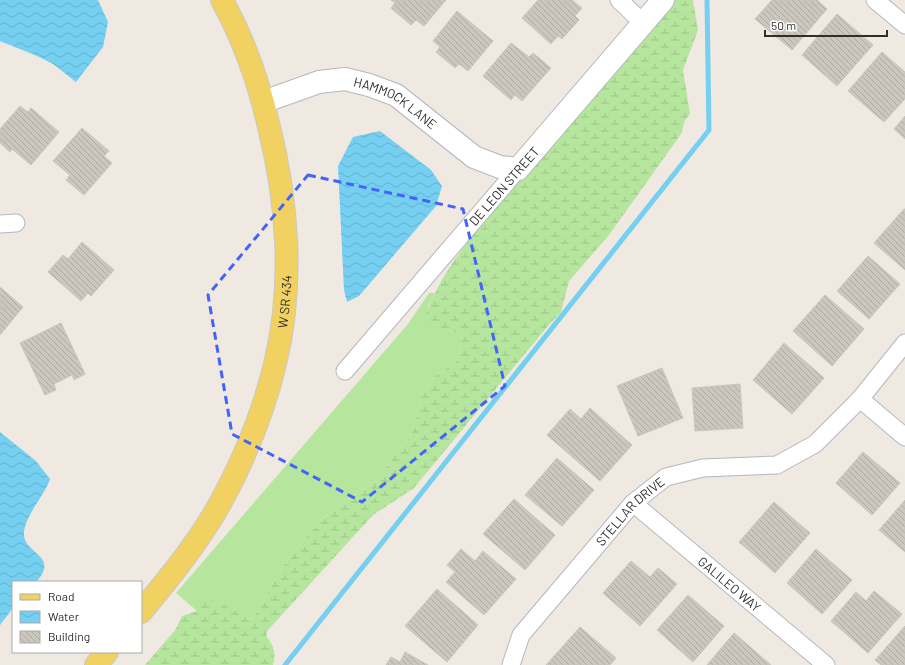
<svg xmlns="http://www.w3.org/2000/svg" width="905" height="665" viewBox="0 0 905 665" font-family="Barlow,sans-serif">
  <style>
    .grass { fill: #b6e59e }
    .wetland { fill: url(#wetland-marsh) }
    .water { fill: url(#water-waves) }
    .lines { fill: none; stroke-linecap: round; stroke-linejoin: round }
    .stream { stroke: #75cff0; stroke-width: 5 }
    .building { fill: url(#building-back-hatch); stroke: #cbc5ba }
    .street-casing { stroke: #b4b7c1; stroke-width: 19 }
    .secondary-casing { stroke: #b4b7c1; stroke-width: 24 }
    .primary-casing { stroke: #c9c9c9; stroke-width: 24 }
    .street { stroke: #fff; stroke-width: 17 }
    .secondary { stroke: #fff; stroke-width: 22 }
    .primary { stroke: #f2d163; stroke-width: 22 }
    .marked { fill: none; stroke: #4264fb; stroke-width: 3; stroke-dasharray: 8 5; stroke-linejoin: round }
    .labels { text-anchor: middle; stroke-width: 3; stroke-linejoin: round; paint-order: stroke }
    .street-label { font-size: 13px; fill: #2e2e2e; stroke: #fff }
  </style>
  <defs>
    <pattern id="wetland-marsh" width="20" height="14" patternUnits="userSpaceOnUse"><rect width="20" height="14" fill="#b6e59e"/><path d="M1 5h8M5 5V1M11 12h8M15 12V8" fill="none" stroke="#9dc588"/></pattern>
    <pattern id="water-waves" width="16" height="10" patternUnits="userSpaceOnUse"><rect width="16" height="10" fill="#75cff0"/><path d="M0 5q4-4 8 0t8 0" fill="none" stroke="#66b2ce"/></pattern>
    <pattern id="building-back-hatch" width="6" height="6" patternUnits="userSpaceOnUse"><rect width="6" height="6" fill="#cbc7bf"/><path d="M-1 5l2 2M0 0l6 6M5-1l2 2" fill="none" stroke="#afaba4"/></pattern>
  </defs>
  <rect width="100%" height="100%" fill="#efe9e1"/>
  <path class="grass" d="M429,293H435L428,306L444,329L462,334L461,347L455,364L438,373L422,393L415,423L410,436L373,483L349,497L322,519L295,550L276,577L261,606L251,620L238,613L197,611L176,593L408,324Z"/>
  <path class="wetland" d="M674,0H693L698,30L683,70L690,114L685,120L681,134L609,235L569,281L561,312L547,327L414,488L373,515L268,630C264,638 269,638 272,645C275,651 275,658 273,665H145L176,629L182,616L197,611L201,600L217,601L251,620L261,606L276,577L295,550L322,519L349,497L373,483L410,436L415,423L422,393L438,373L455,364L461,347L462,334L444,329L424,321C439,269 486,219 521,179H524L526,173Z"/>
  <path class="water" d="M0,0H98L108,22L103,47L76,82L53,64L37,56L0,41Z
    M380,131L431,170L442,186L436,206L359,296L347,302L344,290L338,166L353,137Z
    M0,432L36,461L50,479C45,495 23,518 24,535C25,554 60,556 36,582H13V608L0,625Z"/>
  <g class="lines">
    <path class="stream" d="M285,665L709,130L707,0"/>
  </g>
  <path class="building" d="M391,0H446L424,26L416,20L411,25L391,8L395,3Z
    M538,0H572L582,8L575,16L579,20L562,39L558,36L551,44L522,18Z
    M772,0H817L827,9L792,50L755,19Z
    M457,11L493,41L468,71L459,64L455,68L436,52L440,47L433,41Z
    M837,14L873,45L837,86L802,55Z
    M511,43L529,57L533,53L551,68L522,101L515,95L511,100L483,76Z
    M882,52L905,72V99L884,122L848,91Z
    M20,106L28,112L31,108L59,132L31,165L12,149L10,152L0,143V129Z
    M905,116V139L894,129Z
    M82,128L109,151L104,156L112,163L84,195L66,180L70,175L53,161Z
    M904,209H905V270L874,243Z
    M82,242L114,270L91,296L88,293L81,301L48,272L63,255L68,259Z
    M868,256L900,284L869,319L837,291Z
    M0,287L23,307L0,335Z
    M825,295L864,329L832,366L793,331Z
    M61,323L85,374L74,380L72,375L54,384L56,390L45,395L20,343Z
    M784,343L824,378L792,414L753,380Z
    M662,368L683,418L638,436L617,386Z
    M740,384L743,428L695,431L692,388Z
    M590,408L632,445L600,481L547,435L570,409L581,419Z
    M863,452L900,483L872,515L836,483Z
    M557,458L594,490L562,526L525,495Z
    M514,499L555,535L525,570L483,534Z
    M905,500V552L879,530Z
    M774,502L810,533L775,573L739,542Z
    M461,549L475,561L483,551L516,579L484,615L446,582L455,572L447,565Z
    M816,549L852,580L822,614L787,583Z
    M631,561L650,577L658,568L677,584L640,626L603,593Z
    M437,589L478,625L447,662L405,626Z
    M874,591L902,614L868,653L831,621L856,592L866,601Z
    M688,595L724,626L693,662L657,630Z
    M905,626V665H881L875,660Z
    M580,627L616,658L610,665H546Z
    M734,633L771,665H707Z
    M405,652L428,665H386L391,657L400,662Z"/>
  <g class="lines">
    <defs>
      <g id="street">
        <path d="M619,0L643,23"/>
        <path d="M875,0L905,25"/>
        <path d="M0,224L16,223"/>
        <path d="M345,371L518,169"/>
        <path d="M860,399L905,437"/>
        <path id="s1" d="M633,503L826,665"/>
        <path id="s2" d="M511,665L521,635L633,503L666,477L703,468L777,465L815,444L860,399L905,343"/>
      </g>
      <g id="secondary">
        <path id="s3" d="M263,102L319,82L345,79L369,85L396,95L474,157L500,167L518,169L663,0"/>
      </g>
      <g id="primary">
        <path id="s4" d="M141,612C165,583 189,554 209,522C221,504 231,483 240,464C255,431 267,398 275,364C294,287 288,203 269,127C259,83 244,40 222,0"/>
        <path d="M96,665L107,652"/>
      </g>
    </defs>
    <use href="#street" class="street-casing"/>
    <use href="#secondary" class="secondary-casing"/>
    <use href="#primary" class="primary-casing"/>
    <use href="#street" class="street"/>
    <use href="#secondary" class="secondary"/>
    <use href="#primary" class="primary"/>
  </g>
  <path class="marked" d="M308,175L463,209L505,386L362,502L232,434L208,295Z"/>
  <g class="labels">
    <g class="street-label">
      <text dy="5" stroke="none"><textPath href="#s3" startOffset="142">HAMMOCK LANE</textPath></text>
      <text transform="translate(504 186) rotate(-49)" y="5">DE LEON STREET</text>
      <text dy="5" stroke="none"><textPath href="#s4" startOffset="348">W SR 434</textPath></text>
      <text dy="5" stroke="none"><textPath href="#s2" startOffset="197">STELLAR DRIVE</textPath></text>
      <text dy="5" stroke="none"><textPath href="#s1" startOffset="126">GALILEO WAY</textPath></text>
    </g>
  </g>
  <rect x="12" y="581" width="130" height="72" fill="#ffffff" stroke="#ababab"/>
  <rect x="20" y="594" width="20" height="6" fill="#f2d163" stroke="#ababab"/>
  <text x="48" y="601" font-size="12" fill="#2e2e2e">Road</text>
  <rect x="20" y="611" width="20" height="12" fill="url(#water-waves)" stroke="#ababab"/>
  <text x="48" y="621" font-size="12" fill="#2e2e2e">Water</text>
  <rect x="20" y="631" width="20" height="12" fill="url(#building-back-hatch)" stroke="#ababab"/>
  <text x="48" y="641" font-size="12" fill="#2e2e2e">Building</text>
  <path d="M765 30v6h122v-6" fill="none" stroke="#2e2e2e" stroke-width="2"/>
  <text x="771" y="30" font-size="12" fill="#2e2e2e" stroke="#ffffff" stroke-width="3" paint-order="stroke">50 m</text>
</svg>
